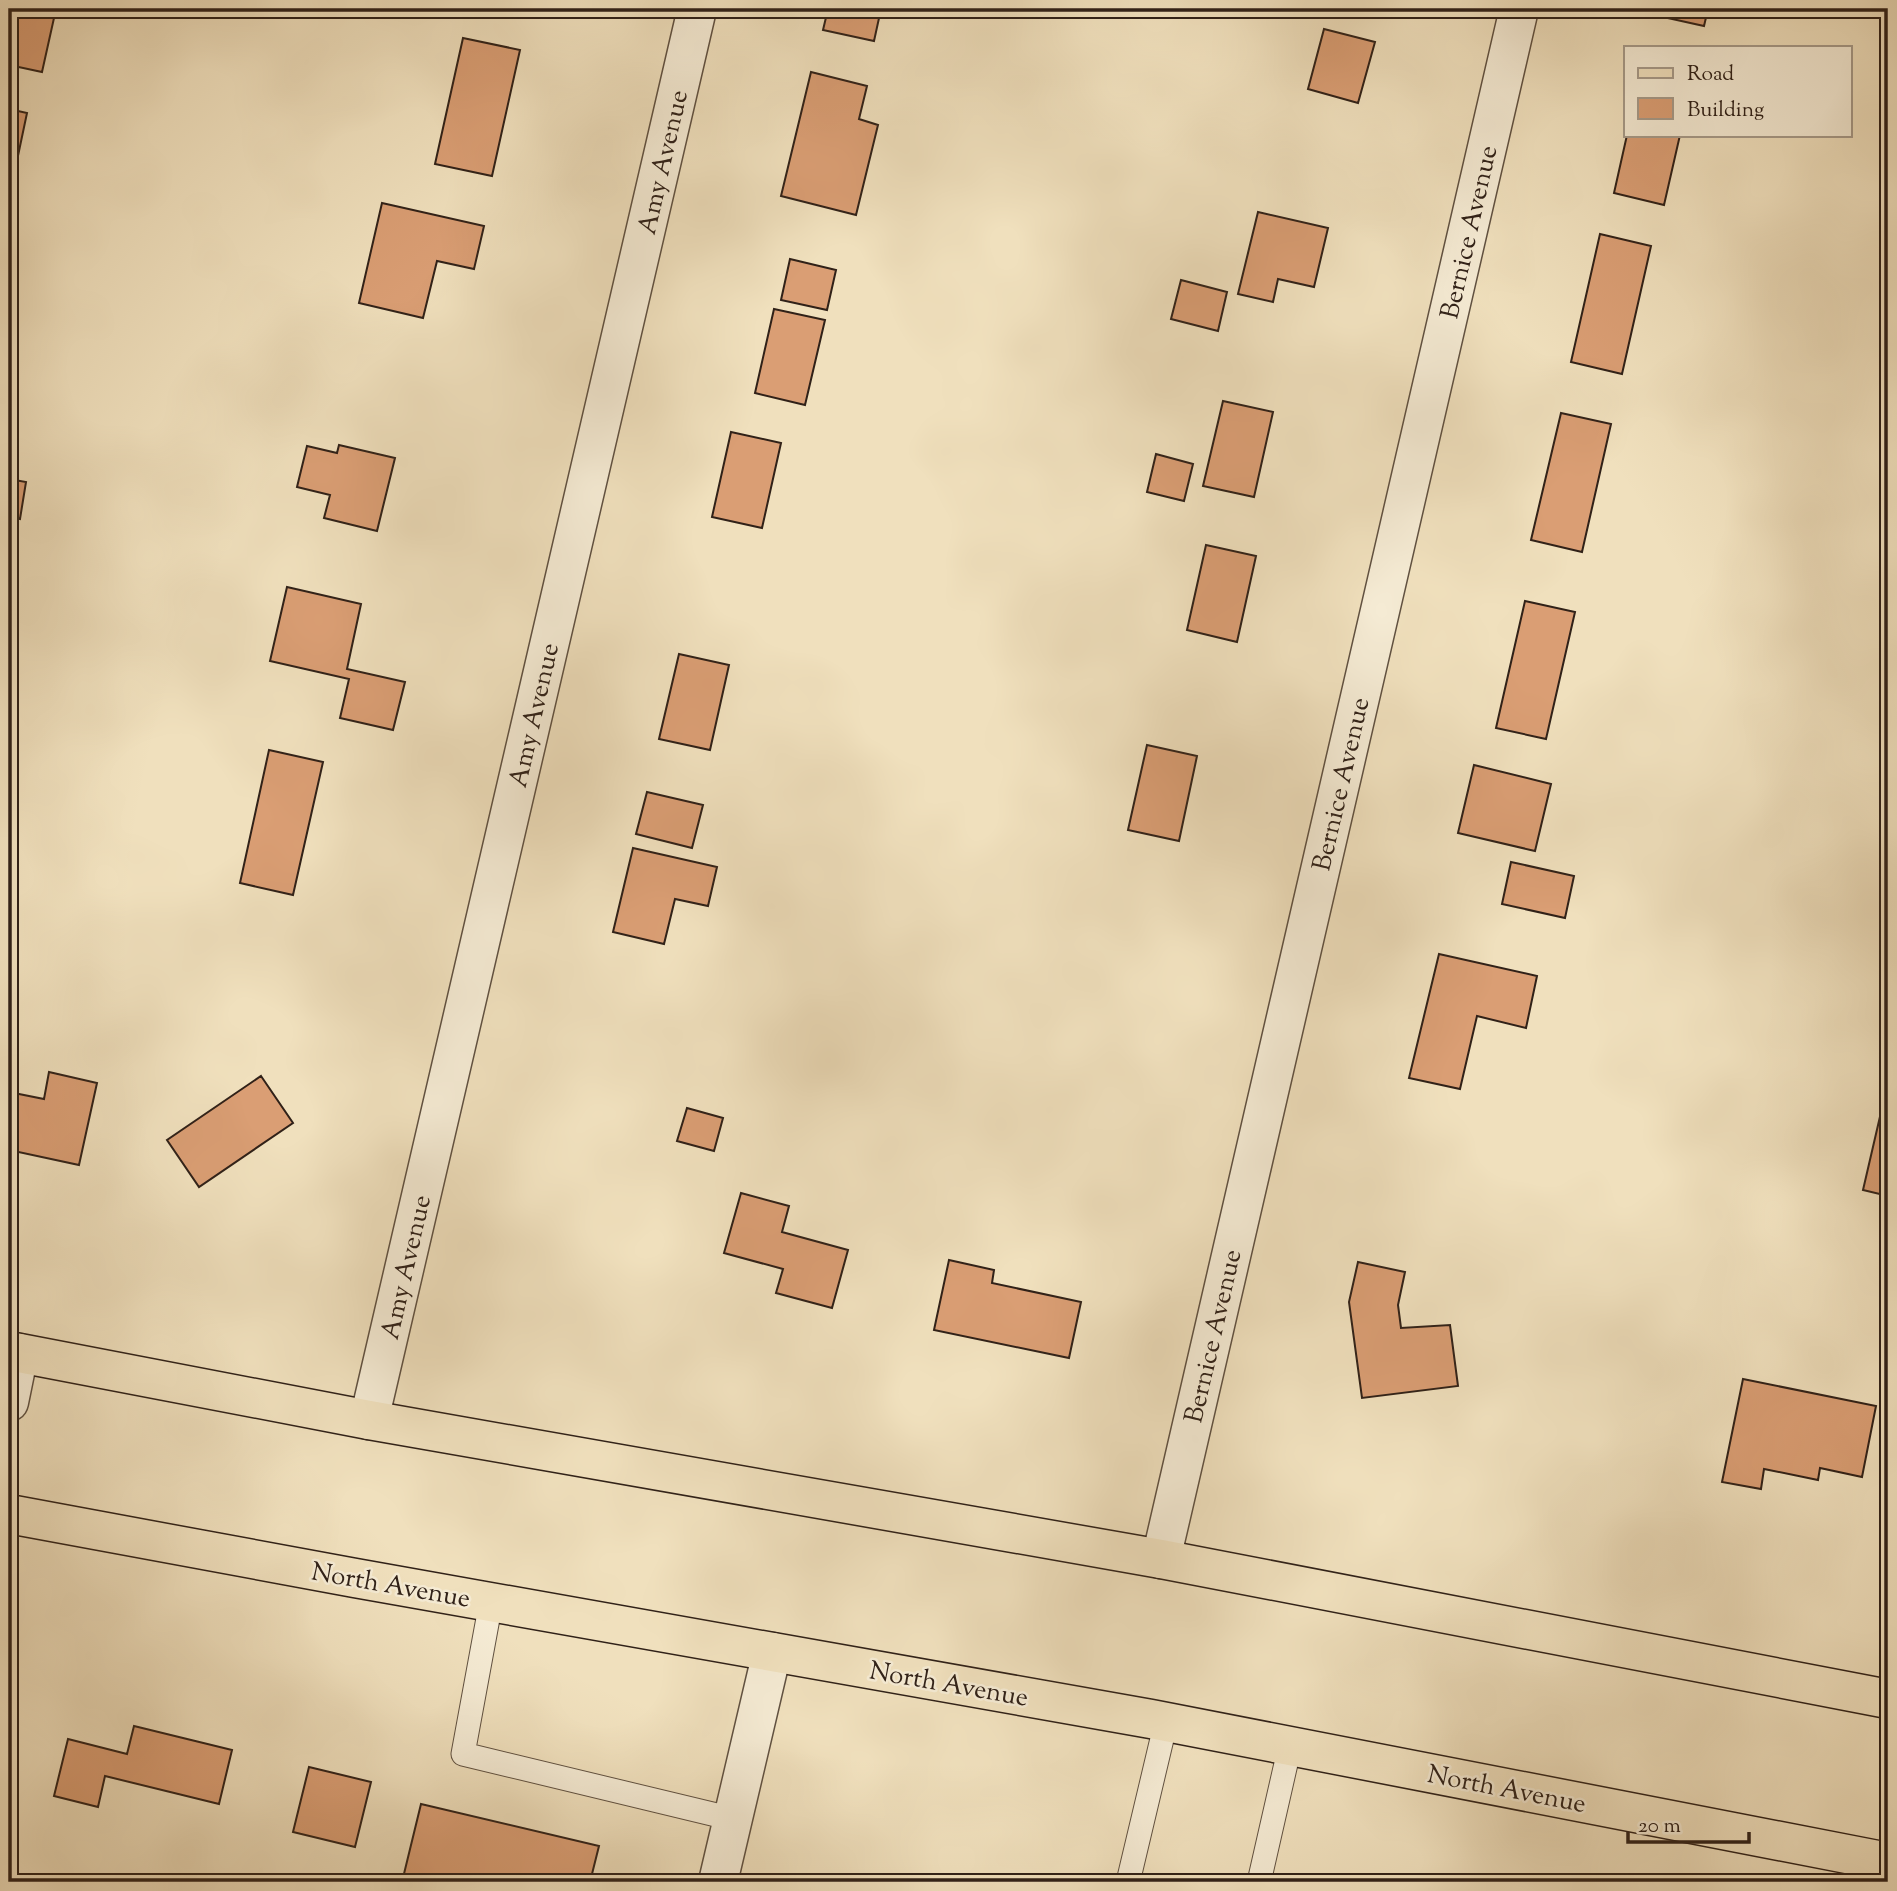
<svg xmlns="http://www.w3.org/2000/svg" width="1897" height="1891" viewBox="0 0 1897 1891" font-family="'Sorts Mill Goudy',serif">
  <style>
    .building { fill: #da9e74; stroke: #302118; stroke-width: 2 }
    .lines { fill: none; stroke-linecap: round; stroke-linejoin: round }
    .lane-casing { stroke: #605141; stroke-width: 25 }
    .street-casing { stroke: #605141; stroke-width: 41 }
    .primary-casing { stroke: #302118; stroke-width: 41 }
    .lane { stroke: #f5ebd4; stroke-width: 23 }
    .street { stroke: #f5ebd4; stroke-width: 38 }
    .primary { stroke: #f0e0bd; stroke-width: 38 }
    .labels { text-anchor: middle; stroke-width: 5; stroke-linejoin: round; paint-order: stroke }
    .street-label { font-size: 26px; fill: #302118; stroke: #f5ebd4 }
  </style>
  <rect width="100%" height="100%" fill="#f0e0bd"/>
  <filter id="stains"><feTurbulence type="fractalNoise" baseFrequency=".00286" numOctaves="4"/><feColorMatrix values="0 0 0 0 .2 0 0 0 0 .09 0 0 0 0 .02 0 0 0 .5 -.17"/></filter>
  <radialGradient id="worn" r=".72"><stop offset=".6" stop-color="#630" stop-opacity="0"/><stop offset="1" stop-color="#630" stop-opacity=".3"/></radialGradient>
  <path class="building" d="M9,9H56L42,72L9,65Z
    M828,9H881L874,41L823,30Z
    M1655,9H1708L1704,26L1654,15Z
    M1324,29L1375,42L1358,103L1308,89Z
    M463,38L520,50L492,176L435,164Z
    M811,72L867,86L859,119L878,125L856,215L781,196Z
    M9,109L27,113L11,189L9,188Z
    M1627,135H1680L1664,205L1614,193Z
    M382,203L484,226L474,269L437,261L423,318L359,303Z
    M1258,212L1328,228L1314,287L1278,279L1273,302L1238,294Z
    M1600,234L1651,246L1622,374L1571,362Z
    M790,259L836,270L827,310L781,300Z
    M1181,280L1227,292L1218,331L1171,319Z
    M774,309L825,320L805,405L755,393Z
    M1223,401L1273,412L1254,497L1203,486Z
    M1561,413L1611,424L1582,552L1531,540Z
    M731,432L781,443L762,528L712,517Z
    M339,445L395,458L377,531L324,518L330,495L297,487L307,446L337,453Z
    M1156,454L1193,464L1184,501L1147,492Z
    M9,479L26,482L20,519L9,517Z
    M1206,545L1256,556L1237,642L1187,630Z
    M287,587L361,604L347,669L405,682L393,730L340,718L349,679L270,661Z
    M1525,601L1575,612L1546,739L1496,728Z
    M679,654L729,665L710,750L659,739Z
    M1147,745L1197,756L1179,841L1128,830Z
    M269,750L323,762L293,895L240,883Z
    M1474,765L1551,784L1535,851L1458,833Z
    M647,792L703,805L692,848L636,834Z
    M633,848L717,867L708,906L675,899L664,944L613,932Z
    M1511,862L1574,876L1565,918L1502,904Z
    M1439,954L1537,976L1526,1028L1477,1016L1460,1089L1409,1078Z
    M49,1072L97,1083L79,1165L9,1150V1092L44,1099Z
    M261,1076L293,1123L199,1187L167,1140Z
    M1888,1082V1196L1863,1190Z
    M687,1108L723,1118L714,1151L677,1141Z
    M741,1193L789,1206L782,1232L848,1250L832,1308L776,1293L783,1269L724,1253Z
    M949,1260L994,1270L992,1283L1081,1302L1069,1358L934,1330Z
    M1358,1262L1405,1272L1398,1305L1401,1328L1450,1325L1458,1386L1362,1398L1349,1302Z
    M1743,1379L1876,1406L1862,1477L1820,1468L1818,1480L1764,1469L1761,1489L1722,1482Z
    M134,1726L232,1750L219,1804L105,1776L98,1807L54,1796L68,1739L127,1754Z
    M309,1767L371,1782L355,1847L293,1832Z
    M421,1804L599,1846L590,1882H402Z"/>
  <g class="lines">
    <defs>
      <path id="lane" d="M491,1602L463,1754L733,1819
        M1128,1882L1166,1722
        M1259,1882L1290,1746"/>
      <path id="street" d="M9,1402L19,1353
        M369,1420L697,9
        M1161,1559L1519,9
        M718,1882L772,1652"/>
      <path id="primary" d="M9,1351L369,1420L1161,1559L1888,1699
        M9,1514L355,1578L1151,1719L1888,1862"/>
    </defs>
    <use href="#lane" class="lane-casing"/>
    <use href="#street" class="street-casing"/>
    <use href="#primary" class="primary-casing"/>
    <use href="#lane" class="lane"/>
    <use href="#street" class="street"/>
    <use href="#primary" class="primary"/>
  </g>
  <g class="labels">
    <g class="street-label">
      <text transform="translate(662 162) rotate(-77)" y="9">Amy Avenue</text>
      <text transform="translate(1468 232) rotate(-77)" y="9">Bernice Avenue</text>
      <text transform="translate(533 715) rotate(-77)" y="9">Amy Avenue</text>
      <text transform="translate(1340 784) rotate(-77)" y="9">Bernice Avenue</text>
      <text transform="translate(405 1267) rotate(-77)" y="9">Amy Avenue</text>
      <text transform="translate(1212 1336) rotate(-77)" y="9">Bernice Avenue</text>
      <text transform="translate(391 1584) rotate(10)" y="9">North Avenue</text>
      <text transform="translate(949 1683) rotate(10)" y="9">North Avenue</text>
      <text transform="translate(1507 1788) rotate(11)" y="9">North Avenue</text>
    </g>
  </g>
  <rect width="1897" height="1891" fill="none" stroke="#f0e0bd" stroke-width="35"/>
  <rect x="10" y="10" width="1876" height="1870" fill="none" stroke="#302118" stroke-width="3.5"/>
  <rect x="18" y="18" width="1862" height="1856" fill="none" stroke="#302118" stroke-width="2"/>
  <rect x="1624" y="46" width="228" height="91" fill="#f5ebd4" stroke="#a69a89" stroke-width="2"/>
  <rect x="1638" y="68" width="35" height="10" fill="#f0e0bd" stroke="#a69a89" stroke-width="2"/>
  <text x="1687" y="80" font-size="21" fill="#302118">Road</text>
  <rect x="1638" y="98" width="35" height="21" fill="#da9e74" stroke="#a69a89" stroke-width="2"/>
  <text x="1687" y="116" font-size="21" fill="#302118">Building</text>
  <path d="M1628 1832v10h121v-10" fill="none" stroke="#302118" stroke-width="3.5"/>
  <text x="1638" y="1832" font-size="21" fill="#302118" stroke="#f5ebd4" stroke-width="5" paint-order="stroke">20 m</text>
  <rect width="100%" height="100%" filter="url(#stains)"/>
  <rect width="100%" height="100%" fill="url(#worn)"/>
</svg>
